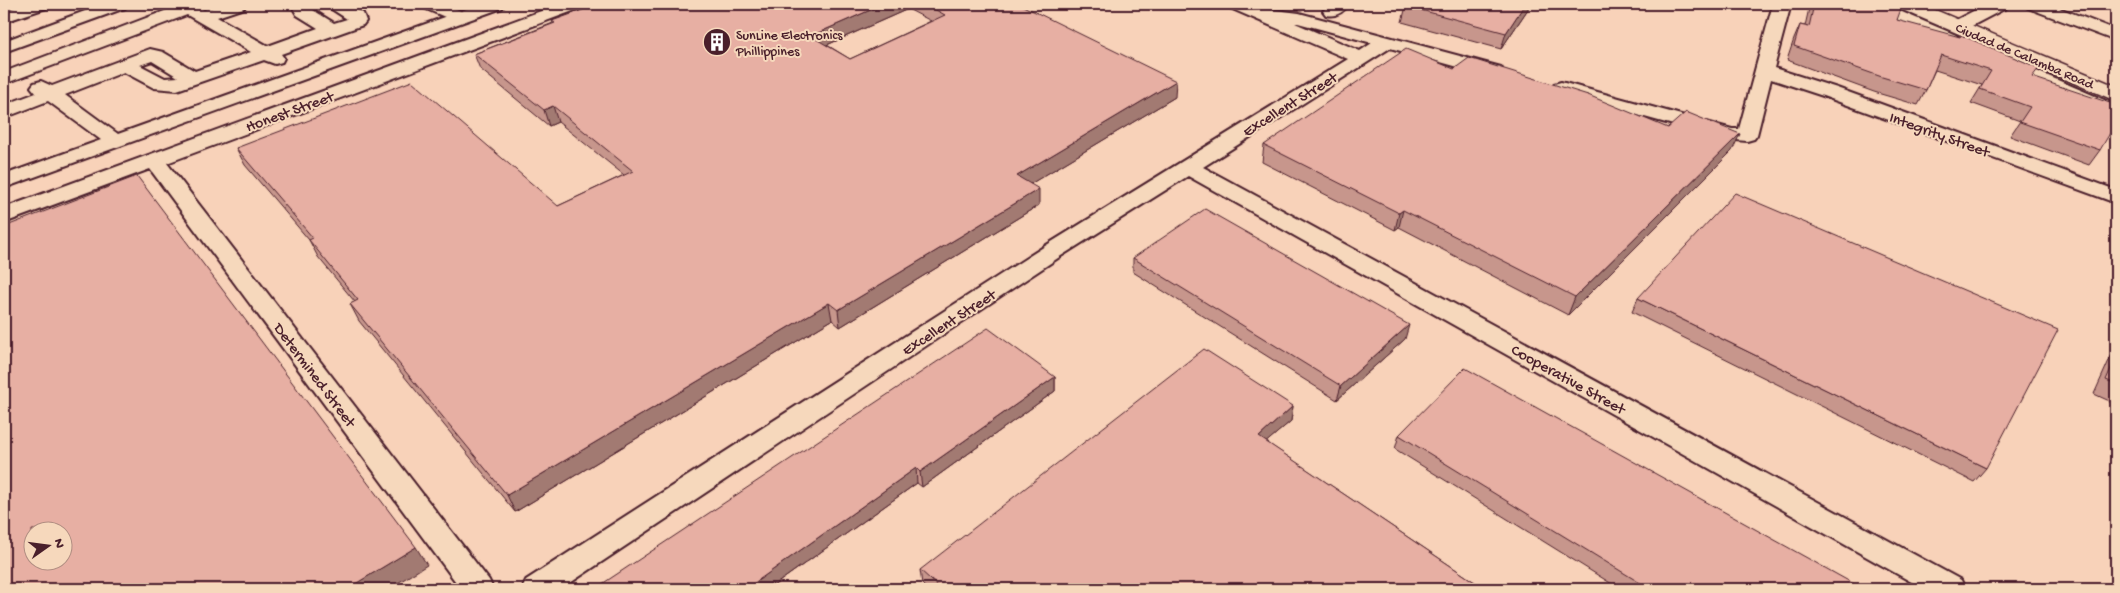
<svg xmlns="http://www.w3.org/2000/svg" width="2120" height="593" viewBox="0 0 2120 593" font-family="'Gochi Hand',sans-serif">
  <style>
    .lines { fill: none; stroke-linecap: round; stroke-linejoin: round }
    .street-casing { stroke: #4a1f2b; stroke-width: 4 }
    .secondary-casing { stroke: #4a1f2b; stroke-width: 3 }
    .street { fill: #f6d8bc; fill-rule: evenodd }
    .secondary { fill: #f6d8bc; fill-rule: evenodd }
    .wall { fill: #c7968c; stroke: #4a1f2b; fill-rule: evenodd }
    .shaded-wall { fill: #a27a72; stroke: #4a1f2b }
    .building { fill: #e7afa3; stroke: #4a1f2b; fill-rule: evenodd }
    .labels { text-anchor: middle; stroke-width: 4; stroke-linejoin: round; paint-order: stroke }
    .far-poi-label { font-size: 14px; fill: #4a1f2b; stroke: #f6d8bc; text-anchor: start }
    .far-street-label { font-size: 14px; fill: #4a1f2b; stroke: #f6d8bc }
    .street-label { font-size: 16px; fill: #4a1f2b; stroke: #f6d8bc }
  </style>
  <rect width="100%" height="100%" fill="#f8d2b9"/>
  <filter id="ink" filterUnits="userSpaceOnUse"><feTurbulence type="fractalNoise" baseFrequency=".02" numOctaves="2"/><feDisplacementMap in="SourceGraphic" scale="10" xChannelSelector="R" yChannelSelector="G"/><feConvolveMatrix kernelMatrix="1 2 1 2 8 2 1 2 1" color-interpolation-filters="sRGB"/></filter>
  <g filter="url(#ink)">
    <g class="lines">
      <defs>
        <path id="street" d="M24,4H49L46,8L4,22V11Z
          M104,4H128L125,8L4,52V41Z
          M173,4H193L204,10L222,4H246L244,8L217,17L268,46L318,28L297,15L293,8L297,4H319L313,10L334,23L347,19L324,4H345L363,13L366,21L363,25L281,54L284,58L282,62L275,64L264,60L177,90L154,88L124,72L65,95L118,134L445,17L424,8L422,4H444L461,11L480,4H505L502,8L4,188V175L101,140L48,101L4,118V105L36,93L31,87L34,83L41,81L52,86L150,49L163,52L195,71L251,52L187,15L4,84V72L175,7ZM152,61L178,77L165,78L140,65Z
          M560,4H584L581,8L167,163L489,580L493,589H461L150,169L4,223V208Z
          M1227,4H1250L1260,8L1299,13L1501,67L1503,71L1501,75L1494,77L1390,48L1203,167L1961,580L1965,589H1924L1188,176L1061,256L561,589H522L526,580L1045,246L1348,59L1230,8ZM1295,23H1298L1372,43L1360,51Z
          M1330,4H1349C1343,13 1336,17 1326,15L1323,11Z
          M1773,4H1791L1774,68L1837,88L2116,190V203L1823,96L1771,79L1757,135L1754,139L1747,141L1724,139L1554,92L1551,88L1554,84L1561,82L1732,129H1739Z
          M1860,4H1883L1956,35L1959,39L1956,43H1944L1863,8Z
          M1987,4H2009L2006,8L1964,30H1952L1949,26L1952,22Z
          M2025,4H2049L2116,30V41L2028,8Z
          M2004,57L2116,105V118L1997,67L1995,63L1997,59Z"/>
        <path id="secondary" d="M1895,4H1921L2116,86V101L1898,8Z"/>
      </defs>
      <use href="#street" class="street-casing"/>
      <use href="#secondary" class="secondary-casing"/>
      <use href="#street" class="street"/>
      <use href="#secondary" class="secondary"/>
    </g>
    <path class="wall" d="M599,4H1019L1175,97L1030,184L1039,205L840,327L832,320L515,512L359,321L350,304L355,302L318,257L309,240L245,165L236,148L558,206L624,175L558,122L549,126L480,69L474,54L553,23L552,21ZM908,9L931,21L850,59L827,45Z
      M1810,4H1889L1897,20L2033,77L2100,150L2089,165L2010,136L2020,121L1971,103L1982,85L1935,70L1926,90L1918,105L1874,92L1787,60L1794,39L1800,25L1805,26Z
      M1406,6L1528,9L1501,49L1402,22Z
      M1454,69L1668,128L1732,151L1568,315L1399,227L1395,230L1262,162L1264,145Z
      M1133,258L1405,339L1337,400L1133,272Z
      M1638,298L1986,468L1974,482L1632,312Z
      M2116,345V404L2094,394Z
      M1055,377V391L922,487L917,483L769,589H596Z
      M1293,406L1291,421L1266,442L1485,589H927L922,584L920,570Z
      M1399,435L1863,589H1620L1395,449Z"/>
    <path class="shaded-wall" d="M884,4H908V9L813,51L811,36Z
      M1525,4H1529L1528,9L1501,49L1506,33Z
      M1176,81L1175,97L1017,192V176Z
      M553,106L558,122L549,126L544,110Z
      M1740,134L1732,151L1568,315L1575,297Z
      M1039,189V205L840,327L838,310Z
      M1403,210L1399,227L1395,230L1399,213Z
      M829,303L832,320L515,512L507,495Z
      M1409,325L1405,339L1337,400L1341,386Z
      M1055,377V391L922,487L920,472Z
      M1293,406L1291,421L1256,451L1259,437Z
      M916,468L917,483L769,589H746Z
      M416,547L427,565L388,589H347Z"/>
    <path class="building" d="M599,4H884L811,36L850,59L945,15L925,4H1019L1176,81L1017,176L1039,189L838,310L829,303L507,495L350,304L358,300L309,240L313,238L236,148L412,81L558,206L633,171L553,106L544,110L474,54L555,23L552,21Z
      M1408,4H1525L1506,33L1406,6Z
      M1814,4H1889L1901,9L1897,20L1960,37L1961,35L2039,68L2032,77L2116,105V123L2100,150L2020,122L2030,107L1980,89L1991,71L1941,55L1926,90L1882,77L1794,46L1800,25L1809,27Z
      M1406,49L1454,69L1469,58L1588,95L1668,128L1686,112L1740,134L1575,297L1403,210L1399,213L1264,145Z
      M137,176L416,547L347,589H4V227ZM32,530H62V560H32Z
      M1735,193L2058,330L1986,468L1638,298Z
      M1205,209L1409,325L1341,386L1133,258Z
      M988,328L1055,377L920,472L916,468L746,589H596V588Z
      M1204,349L1293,406L1259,437L1485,589H941L920,570Z
      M2116,357V384L2106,380Z
      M1465,368L1863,589H1650L1399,435Z"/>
  </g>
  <defs>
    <symbol id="building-disc" viewBox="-11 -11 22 22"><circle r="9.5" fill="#4a1f2b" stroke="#f6d8bc"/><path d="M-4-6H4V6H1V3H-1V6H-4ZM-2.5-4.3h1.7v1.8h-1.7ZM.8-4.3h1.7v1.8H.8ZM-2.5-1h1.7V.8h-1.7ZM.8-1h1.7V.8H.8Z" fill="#fff"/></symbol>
  </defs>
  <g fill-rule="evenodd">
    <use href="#building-disc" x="701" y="26" width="32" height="32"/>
  </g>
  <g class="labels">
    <g class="far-poi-label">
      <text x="736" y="39">SunLine Electronics<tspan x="736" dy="16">Phillippines</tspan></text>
    </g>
    <g class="far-street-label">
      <text transform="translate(2025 55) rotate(23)" y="5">Ciudad de Calamba Road</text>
    </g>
    <g class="street-label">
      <text transform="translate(1289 103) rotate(-32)" y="6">Excellent Street</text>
      <text transform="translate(289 110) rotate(-20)" y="6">Honest Street</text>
      <text transform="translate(1940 133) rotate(20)" y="6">Integrity Street</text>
      <text transform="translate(948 321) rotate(-33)" y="6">Excellent Street</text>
      <text transform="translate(316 374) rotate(53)" y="6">Determined Street</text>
      <text transform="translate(1569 378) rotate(29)" y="6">Cooperative Street</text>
    </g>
  </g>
  <rect width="2120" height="593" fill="none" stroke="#f6d8bc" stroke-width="20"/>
  <rect x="10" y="10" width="2100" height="573" fill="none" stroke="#4a1f2b" stroke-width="2" filter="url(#ink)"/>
  <g transform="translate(48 546) rotate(76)"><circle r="24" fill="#f6d8bc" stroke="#b18e82"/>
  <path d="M0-4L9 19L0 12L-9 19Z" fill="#4a1f2b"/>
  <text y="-8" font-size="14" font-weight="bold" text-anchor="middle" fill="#4a1f2b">N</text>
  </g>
</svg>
